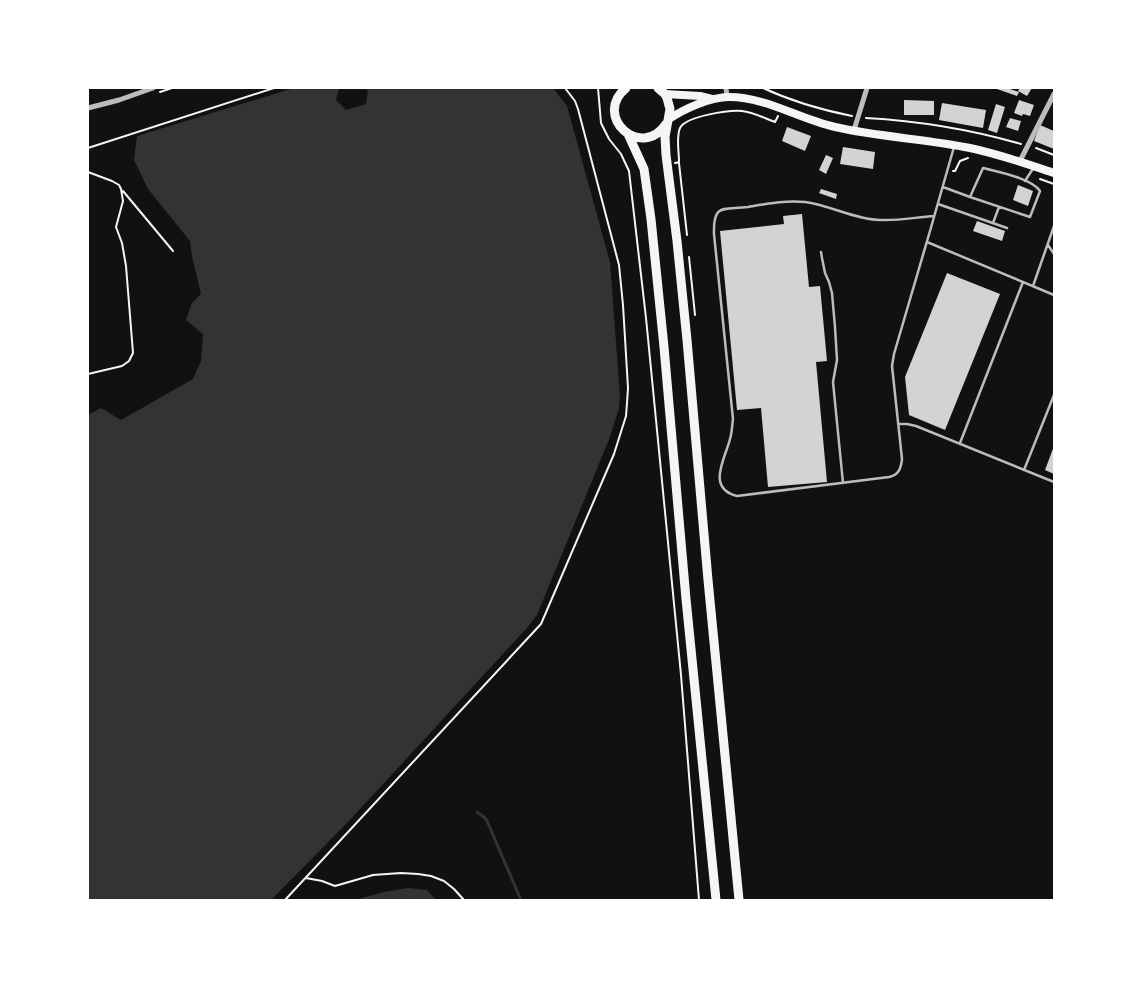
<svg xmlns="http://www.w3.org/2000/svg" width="1142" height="988" viewBox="0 0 1142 988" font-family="'Asap Condensed',sans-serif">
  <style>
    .water { fill: #333 }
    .pier { fill: #111 }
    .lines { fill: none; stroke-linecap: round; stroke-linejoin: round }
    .stream { stroke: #333; stroke-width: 3 }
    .building { fill: #d3d3d3 }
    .path { stroke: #f5f5f5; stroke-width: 2 }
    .service { stroke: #bcbcbc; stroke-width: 2.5 }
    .minor { stroke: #bcbcbc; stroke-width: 5 }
    .secondary { stroke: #f5f5f5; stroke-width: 8 }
    .primary { stroke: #f5f5f5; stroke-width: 9 }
  </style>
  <rect width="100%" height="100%" fill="#111"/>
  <path class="water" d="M294,88H553L567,106L610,262L620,396L619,408L610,437L537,615L526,629L349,821L271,900H88V415L101,408L121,420L193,379L201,361L203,334L186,320L192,303L201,294L192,256L190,241L148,189L134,160L137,136Z
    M408,888L427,890L436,900H355L384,892Z"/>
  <path class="pier" d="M339,88H365L368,91L366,104L346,110L336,100Z"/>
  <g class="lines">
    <path class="stream" d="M477,812L484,817L487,821L521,900"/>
  </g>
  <path class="building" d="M998,88H1007L1019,92L1017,96L997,89Z
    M1020,88H1032L1027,96L1018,91Z
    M904,100L934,101V115H904Z
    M1019,100L1034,105L1030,116L1023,114L1022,116L1014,113Z
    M942,103L986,110L983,128L939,120Z
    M996,104L1005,107L997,133L988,130Z
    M1010,118L1021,121L1018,131L1006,127Z
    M1040,125L1054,131V149L1034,141Z
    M787,127L811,136L805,151L782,141Z
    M843,147L875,152L873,169L840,164Z
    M826,155L833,158L826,174L819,170Z
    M1018,185L1033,191L1028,206L1013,200Z
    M821,189L837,194L836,199L819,193Z
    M802,214L809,287L820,286L827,361L816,362L827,482L768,487L761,408L737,410L720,231L784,224L783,216Z
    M977,221L1005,231L1002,241L973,231Z
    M947,273L1000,294L945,430L909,415L905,377Z
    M1054,446V474L1045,470Z"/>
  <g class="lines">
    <path class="path" d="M598,88L601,123L609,139L621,154L629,171L646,318L681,675L699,900
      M763,88C791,101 822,110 852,116
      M160,92L172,88
      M866,118C920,121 969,129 1021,144
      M88,148L274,88
      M1036,148L1054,155
      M675,163L679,162C679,152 676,137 680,128C686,116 729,110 742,111C753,112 764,118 775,122L778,116
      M679,163L687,235
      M953,171H955L960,161L968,158
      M88,172L112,181L119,185L121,189L123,201L116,227L122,243L126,266L133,353L129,361L122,366L88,374
      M1040,179L1054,184
      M123,191L173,251
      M689,257L695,315
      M306,878L322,881L335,886L373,875L401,873L418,874L431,876L444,881L454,889L464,900
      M285,900L541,624L614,454L626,416L627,403L628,388L623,305L619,265L578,109L575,101L565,88"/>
    <path class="service" d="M1025,181L1034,167
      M943,187L970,197L983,168C998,172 1031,178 1040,191L1030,217L970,197
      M938,204L1007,228
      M934,216C917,217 898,221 880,220C857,220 829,205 805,202C786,200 766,204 748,207C723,210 713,203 714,234L733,419C732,426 732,432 730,439C725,459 706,488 737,496L889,477C899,475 901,468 902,459L892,366L894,354L930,231C938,203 946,175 954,147
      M993,223L999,207
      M927,242L1054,295
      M1048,245L1054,254
      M821,252L822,258L825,273L829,282L832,293L835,327L837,360L833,382L843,483
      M1033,286L1054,226
      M898,424H907L916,426L1054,482
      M960,443L1023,282
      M1024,470L1054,395"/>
    <path class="minor" d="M726,88L727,97
      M88,108L119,100L153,88
      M854,130L867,88
      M1020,161L1054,94"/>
    <path class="secondary" d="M665,94L700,96L712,99
      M669,119C684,109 710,97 729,97C766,97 799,119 835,127C879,137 926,139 970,148C999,154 1027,164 1054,173"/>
    <path class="primary" d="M626,88C592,116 641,161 666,124
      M658,88L665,94L667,98L670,109L665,137L666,155L677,241L687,340L708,580L739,900
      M628,134L644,169L651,219L664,347L686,599L716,900"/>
  </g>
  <rect width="1142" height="988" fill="none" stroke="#ffffff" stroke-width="178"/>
</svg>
